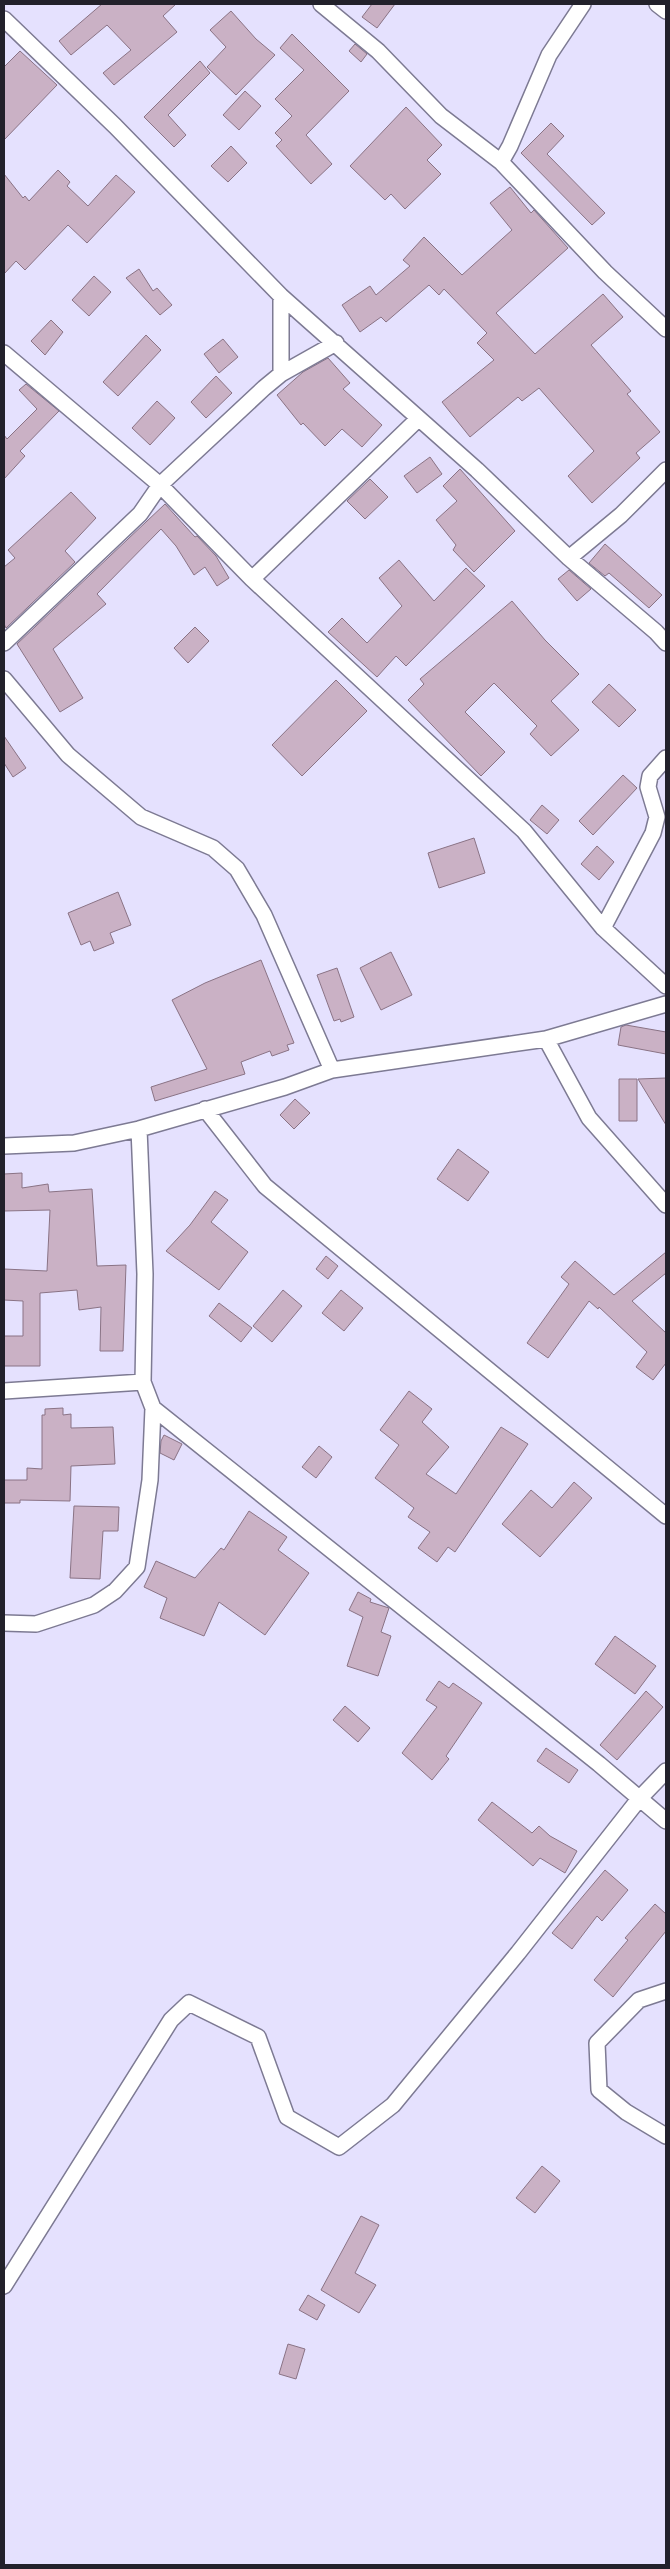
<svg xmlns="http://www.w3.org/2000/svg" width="670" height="2569" viewBox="0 0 670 2569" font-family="Cabin,sans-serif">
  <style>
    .building { fill: #cab1c5; stroke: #8a7385 }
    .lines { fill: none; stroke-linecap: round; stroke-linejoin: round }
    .minor-casing { stroke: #7d7a93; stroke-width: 18 }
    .minor { stroke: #fff; stroke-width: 15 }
  </style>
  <rect width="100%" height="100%" fill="#e5e1fe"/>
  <path class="building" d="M102,4H176L163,16L177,32L114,85L103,73L131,50L107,25L71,55L59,41Z
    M372,4H395L377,28L362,17Z
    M231,11L256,39L275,55L236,95L207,67L226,47L210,30Z
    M292,34L349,91L306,135L332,164L311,184L276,146L282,140L275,133L292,116L275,99L304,70L280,48Z
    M355,44L367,54L361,62L349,51Z
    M20,51L57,85L4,140V67Z
    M200,61L210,73L168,115L186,135L174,147L144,117Z
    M245,91L261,106L239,130L223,115Z
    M406,107L442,145L427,160L441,174L405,209L391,194L385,200L350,166Z
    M551,123L564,136L547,154L605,213L592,225L521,153Z
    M231,146L247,163L228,182L211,166Z
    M58,170L70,182L67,186L88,206L116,175L135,192L87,243L68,225L25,270L16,261L4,274V174L23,198L25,196L29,201Z
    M510,187L531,213L534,210L568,248L496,313L535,354L603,294L623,317L591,345L631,391L627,394L660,432L636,453L640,458L592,503L568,476L594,451L539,388L522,401L518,397L470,437L442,402L494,360L477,343L487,333L444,289L439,295L429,285L386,322L381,317L360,332L342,305L370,286L376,295L410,266L403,260L424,237L462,275L512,230L490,203Z
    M139,269L153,291L157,288L172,305L160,315L126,278Z
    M94,276L111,292L89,316L72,300Z
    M51,320L63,332L45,355L31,341Z
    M146,335L161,350L118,396L103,382Z
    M223,339L238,357L219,373L204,354Z
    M328,358L350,383L343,389L382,425L362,447L342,429L325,446L303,423L301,425L277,395L303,372Z
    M216,376L232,393L206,418L191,402Z
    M26,384L59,411L20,451L25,456L4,479V435L7,439L37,409L19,390Z
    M157,401L175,418L150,445L132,428Z
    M430,457L442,474L417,493L404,476Z
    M460,469L515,531L474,572L453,550L456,545L436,520L457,501L443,486Z
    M370,479L388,497L365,519L347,501Z
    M71,492L96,518L65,551L75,562L6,628L4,624V567L15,558L8,550Z
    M165,504L195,537L197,536L216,556L229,578L217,586L205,567L194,575L176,546L161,529L97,594L106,604L53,649L83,698L60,712L17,644Z
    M605,544L662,595L649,608L609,573L605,576L589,563Z
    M399,560L434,601L466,568L485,586L406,666L396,656L377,677L328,632L342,618L367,643L402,606L379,578Z
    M569,570L591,589L577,601L558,579Z
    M512,601L545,640L579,674L551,701L579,730L551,756L530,734L537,726L494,683L465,712L505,752L481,776L408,700L424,684L420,679Z
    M195,627L209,641L188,663L174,648Z
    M336,680L367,711L302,776L272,745Z
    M609,684L636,710L619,727L592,702Z
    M4,736L26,768L13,777L4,763Z
    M623,775L637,788L593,835L579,821Z
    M542,805L559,820L547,834L530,820Z
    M474,838L485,873L439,888L428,853Z
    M597,846L614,862L599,880L581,864Z
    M118,892L131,925L110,933L114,943L94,951L90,941L81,945L68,913Z
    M391,952L412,995L381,1010L360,968Z
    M261,960L294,1043L287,1045L289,1050L272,1056L270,1051L241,1062L245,1074L155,1101L151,1087L207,1069L172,1000L205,983Z
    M337,968L354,1017L341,1022L340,1019L334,1021L317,975Z
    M626,1025L666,1032V1054L618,1045L621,1027Z
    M666,1078V1125L638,1079Z
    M619,1079H637V1121H619Z
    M295,1099L310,1113L294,1129L280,1115Z
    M458,1149L489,1172L468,1201L437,1179Z
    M22,1173V1188L48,1184L49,1192L92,1189L97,1266L126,1265L123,1351H100L101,1307L79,1310L77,1290L40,1293V1366H4V1336H23V1301L4,1300V1269L47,1271L50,1210L4,1211V1174Z
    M215,1191L228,1200L211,1222L248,1252L219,1290L166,1251L190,1225Z
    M666,1252V1273L632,1301L666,1333V1363L653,1380L636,1367L647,1352L599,1307L598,1309L589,1301L548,1358L527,1343L569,1284L561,1277L575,1261L614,1295Z
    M326,1256L338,1266L328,1279L316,1269Z
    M283,1290L302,1306L272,1342L253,1326Z
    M341,1290L363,1308L344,1331L322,1313Z
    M219,1303L252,1328L241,1342L209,1316Z
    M409,1391L432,1409L422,1422L449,1447L426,1474L456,1494L501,1427L528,1444L455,1552L448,1547L437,1562L418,1548L430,1532L408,1517L414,1508L375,1478L399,1445L380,1430Z
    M63,1408V1415L71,1414V1428L113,1427L115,1464L71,1466L70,1501L20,1500V1503H4V1480H27V1468L42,1469V1415H45V1409Z
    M164,1435L182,1444L174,1460L160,1453L161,1441Z
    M319,1446L332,1457L316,1478L302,1467Z
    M574,1482L592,1498L540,1557L502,1524L531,1490L552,1508Z
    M74,1506L119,1507L118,1531H103L100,1579L70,1578Z
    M249,1511L287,1537L278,1550L309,1573L265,1635L219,1602L204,1636L160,1618L167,1598L144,1587L156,1561L195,1578L221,1548L224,1550Z
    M358,1592L371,1599L370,1602L389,1608L381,1632L391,1636L378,1676L347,1666L363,1617L349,1610Z
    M615,1636L656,1666L635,1694L595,1664Z
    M439,1681L449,1688L453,1683L482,1703L446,1756L449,1759L432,1780L402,1753L437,1707L426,1700Z
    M646,1691L663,1707L617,1760L600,1745Z
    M345,1706L370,1728L358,1742L333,1720Z
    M546,1748L578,1770L569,1783L537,1761Z
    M492,1802L532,1833L539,1826L550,1836L577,1851L565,1873L540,1858L533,1866L478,1820Z
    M605,1870L628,1890L602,1921L597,1916L572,1949L552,1933Z
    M655,1904L666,1914V1931L613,1997L594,1980L628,1940L625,1938Z
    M542,2166L560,2181L535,2213L516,2198Z
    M361,2216L379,2225L355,2273L376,2285L359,2313L321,2290Z
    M308,2295L325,2305L317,2320L299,2310Z
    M288,2344L305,2349L296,2379L279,2374Z"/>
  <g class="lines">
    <defs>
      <path id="minor" d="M321,4L378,51L441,116L501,162L605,272L666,329
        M657,4L666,11
        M4,19L115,126L281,296L477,470L569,558L656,632L666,643
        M501,162L510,146L549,55L583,4
        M281,296V374
        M4,353L160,485L252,579L524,831L603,928L666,986
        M569,558L621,515L666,470
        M252,579L418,419
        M4,643L140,514L160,485L264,388L281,374L336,343
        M4,679L68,755L141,817L213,848L237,869L264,915L332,1070
        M603,928L653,833L657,817L648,787L650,776L666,758
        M546,1039L589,1118L666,1205
        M205,1109L265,1186L666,1516
        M139,1129L145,1274L143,1382L153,1408L599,1764L666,1821
        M4,1146L74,1143L139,1129L285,1087L332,1070L546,1039L666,1004
        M4,1391L143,1382
        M4,1623L36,1624L94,1605L115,1591L137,1567L150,1480L153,1408
        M666,1991L639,2000L597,2043L599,2090L626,2112L666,2136
        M4,2286L171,2020L189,2003L258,2037L287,2117L339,2147L393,2105L518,1953L639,1799L666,1771"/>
    </defs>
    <use href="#minor" class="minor-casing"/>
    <use href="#minor" class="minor"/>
  </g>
  <rect width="670" height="2569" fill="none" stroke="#22212b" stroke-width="10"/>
</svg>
